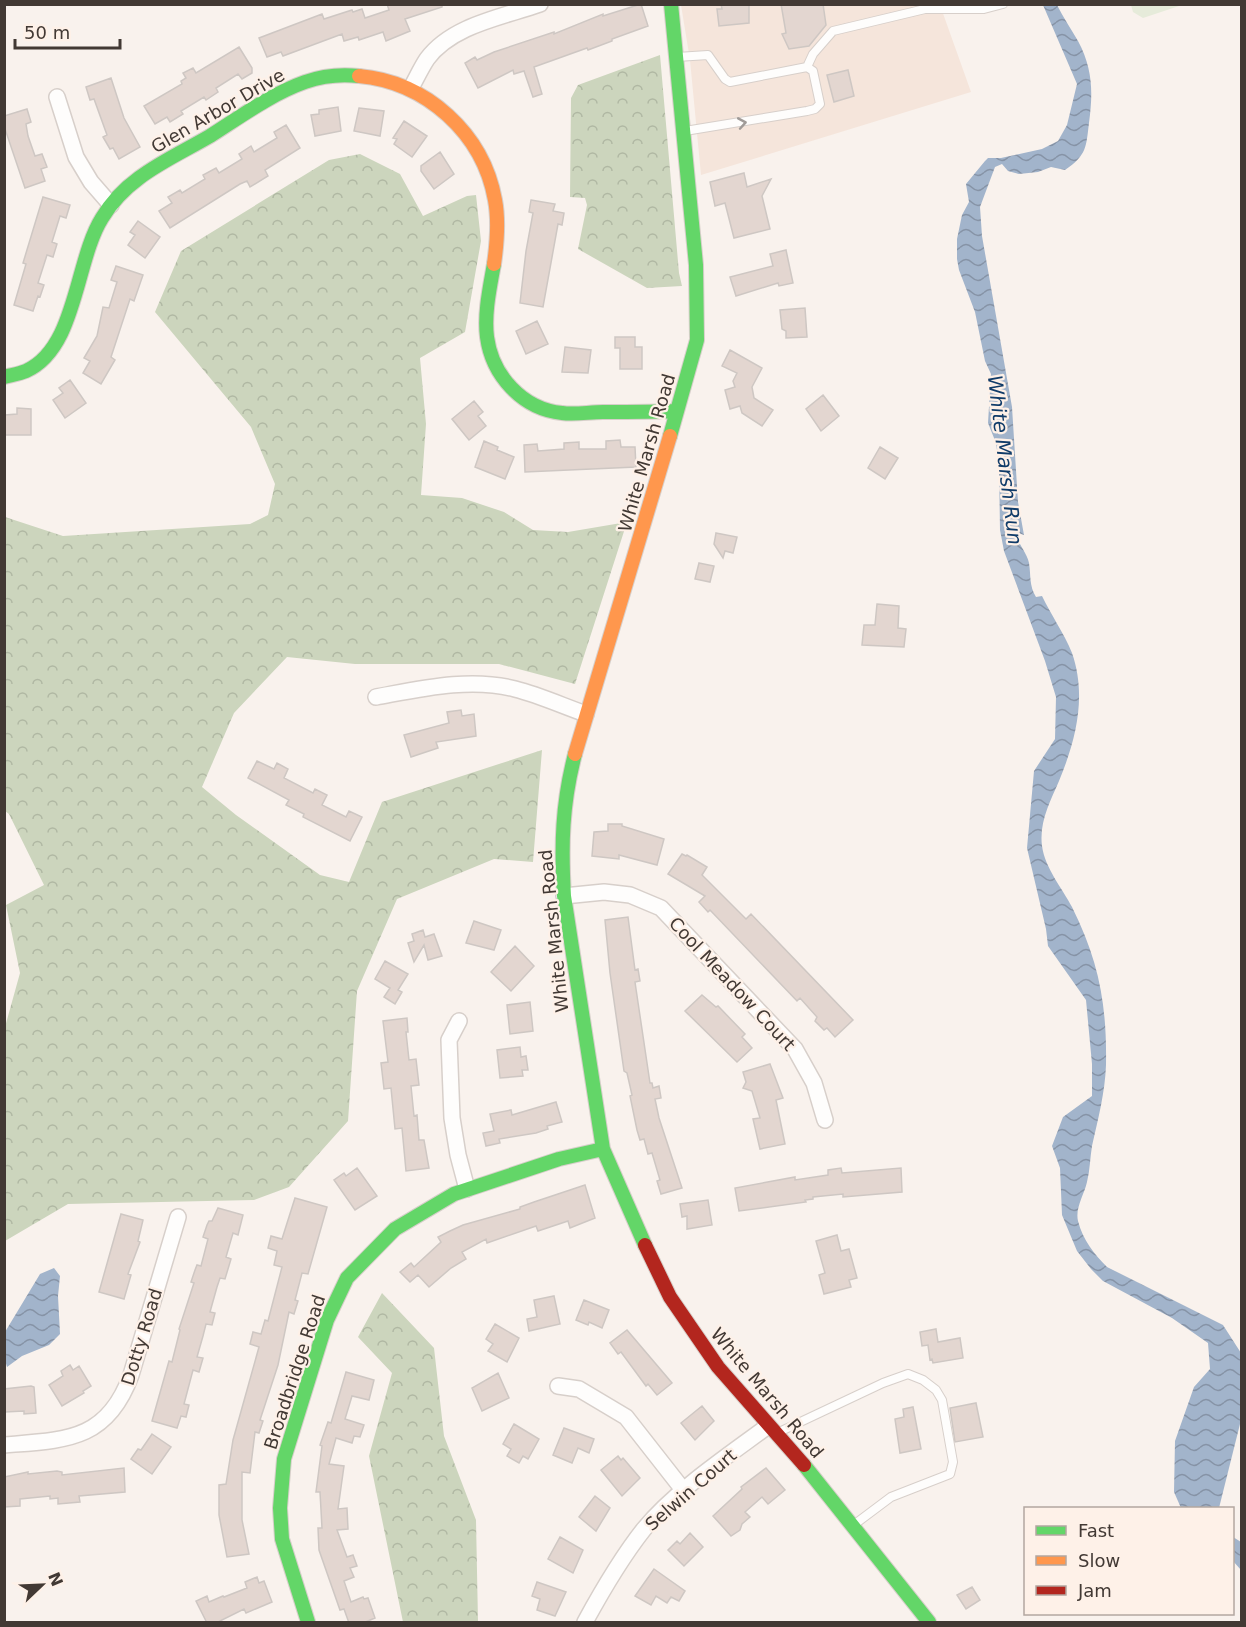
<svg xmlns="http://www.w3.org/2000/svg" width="1246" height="1627" viewBox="0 0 1246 1627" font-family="'DejaVu Sans',sans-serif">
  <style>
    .built { fill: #f5e5db }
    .green { fill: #e6ebda }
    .forest { fill: url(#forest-crowns) }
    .water { fill: url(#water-waves) }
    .building { fill: #e3d6d0; stroke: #cec7c3; stroke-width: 1.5 }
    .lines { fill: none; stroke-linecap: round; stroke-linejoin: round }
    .lane-casing { stroke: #d7cfca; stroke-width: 10 }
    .street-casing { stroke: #d7cfca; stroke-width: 18 }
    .fast-casing { stroke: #d7cfca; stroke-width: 16 }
    .slow-casing { stroke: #d7cfca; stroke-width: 16 }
    .jam-casing { stroke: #d7cfca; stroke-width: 16 }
    .lane { stroke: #fefdfc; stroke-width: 8 }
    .street { stroke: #fefdfc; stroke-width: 15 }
    .fast { stroke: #63d668; stroke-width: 14 }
    .slow { stroke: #ff974d; stroke-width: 14 }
    .jam { stroke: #b3261e; stroke-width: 14 }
    .oneway { stroke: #a09b98 }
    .labels { text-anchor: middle; stroke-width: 4.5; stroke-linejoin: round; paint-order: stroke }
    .street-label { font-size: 18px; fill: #423934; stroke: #fef1e8 }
    .water-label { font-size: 20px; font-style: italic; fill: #113c69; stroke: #fef1e8 }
  </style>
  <defs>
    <pattern id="forest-crowns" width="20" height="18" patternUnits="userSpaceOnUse" patternTransform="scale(1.5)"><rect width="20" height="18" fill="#ccd5bd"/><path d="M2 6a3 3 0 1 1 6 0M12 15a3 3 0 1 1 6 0" fill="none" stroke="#b0b8a3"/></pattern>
    <pattern id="water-waves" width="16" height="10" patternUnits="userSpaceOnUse" patternTransform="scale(1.5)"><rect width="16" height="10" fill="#a2b4cb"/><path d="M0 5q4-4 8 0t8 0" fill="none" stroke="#8693a6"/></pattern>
  </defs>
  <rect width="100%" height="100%" fill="#f9f2ed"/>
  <path class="built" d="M681,5H940L971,92L701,175L690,60Z"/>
  <path class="green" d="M1131,5V4L1182,5L1143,18L1133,12Z"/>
  <path class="forest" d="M660,55L679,273L682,286L647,288L578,249L587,205L585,198L570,197L571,98L578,85Z
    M360,154L400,174L423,216L467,196L476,195L481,241L465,332L420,358L426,424L421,495L462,498L504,512L533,530L568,532L627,522L575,684L499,664H355L287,657L234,713L202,787L236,815L320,875L349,882L382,802L542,750L533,862L494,859L397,899L357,991L348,1121L289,1187L254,1200L68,1204L5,1241V1027L20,973L6,905L44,885L9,814L5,811V517L63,536L250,524L268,515L275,484L251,427L155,312L181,251L329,160Z
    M382,1293L434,1348L444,1436L476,1520L478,1622H403L369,1456L392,1373L358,1337Z"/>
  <path class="water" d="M1043,5H1057C1063,17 1071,29 1078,41C1093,69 1093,93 1089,123C1086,147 1087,155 1065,170L1051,167L1038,172L1019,174L1008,171L1002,164L995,167L980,207L982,236L1012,407L1018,502L1024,535L1015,532C1018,544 1027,553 1029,563C1031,575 1029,586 1036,597L1042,596C1051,615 1064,633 1072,653C1087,696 1076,740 1059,781C1050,802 1039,822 1042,846C1045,868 1062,888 1072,907C1099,961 1107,1005 1106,1065C1105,1093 1098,1119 1092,1146C1090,1158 1090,1170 1087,1182C1084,1195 1075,1208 1078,1221C1083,1240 1094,1254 1107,1267L1223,1325L1241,1353V1420L1219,1508H1181L1174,1492L1175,1441L1194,1387L1210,1369L1208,1343L1172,1318L1103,1281L1091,1269L1077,1251L1062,1215L1060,1168L1052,1146L1063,1117L1092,1096V1064L1086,1000L1048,946L1046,929L1027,848L1034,771L1055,739L1056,697L1045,661L1004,551L1000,530L999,465L996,443L988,423L991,374L985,361L975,312L959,270L957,259V239L962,215L969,202L966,184L985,161L988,158H1001L1042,149L1058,141L1067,125L1077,84Z
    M54,1268L60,1276L58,1296L60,1334L49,1345L22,1356L7,1367L5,1360V1332L40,1274Z
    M1233,1537L1241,1542V1570L1233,1561Z"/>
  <path class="building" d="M387,4H442V7L405,19L410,31L386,41L383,32L359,40L358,37L344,41L342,34L283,56L281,52L267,57L259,38L322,14L324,19L352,10L353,12L362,9L365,18L389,10Z
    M641,4L648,26L612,39V41L588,50L587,48L534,67L542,94L533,97L524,71L514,74L513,70L478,88L465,63L475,57L477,60L494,52L554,32V34L603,14V16Z
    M721,4L749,5V23L719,26L717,9H722Z
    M781,4H823L826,25L809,46L789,49L782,34L786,33Z
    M239,47L252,68V73L242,79L238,74L216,88L218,92L206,100L204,97L181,111L183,114L170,122L167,117L155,124L144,106L182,84L181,81L186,78L183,73L193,68L196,73Z
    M848,70L854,96L834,102L827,75Z
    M111,78L124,118L140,147L119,159L113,148L110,149L103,137L107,135L94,99L90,100L86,87Z
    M338,107L341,131L315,136L311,115L319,114V110Z
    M359,108L384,111L380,136L354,131Z
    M27,109L31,122L26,124L28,136L35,156L42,154L47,167L41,169L45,181L25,188L4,126V116Z
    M404,121L427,136L412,157L394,144L397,139L393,138Z
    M286,125L300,148L265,170L268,176L250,187L247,181L240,184L170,228L159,211L172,203L168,197L180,190L182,193L205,179L203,175L216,168L219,173L242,159L239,154L251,146L254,152L277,138L274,132Z
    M440,152L454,174L434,189L421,171V166Z
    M744,173L747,187L771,179L762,196L770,229L734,238L725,203L715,206L710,182Z
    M43,197L70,205L66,218L60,216L52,242L57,244L53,257L47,255L38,283L44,285L40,297L38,296L33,311L14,305L26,264L23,263Z
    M531,200L555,204L553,211L564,213L562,225L558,224L543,307L520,303L526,251L533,213L529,212Z
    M138,221L160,237L145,258L128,245L135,235L130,232Z
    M786,250L793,283L779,286L778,283L736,296L730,277L773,266L770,254Z
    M116,266L143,275L134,301L130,299L111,357L115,360L101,384L83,373L90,361L84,358L97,336L103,307L109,308L117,282L111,280Z
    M805,308L807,337L786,338V331L782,329L780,310Z
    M537,321L548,344L526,354L516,331Z
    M615,337H635V347H642V369H620V348H615Z
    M565,347L591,350L588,373L562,372Z
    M730,350L762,368L752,387L754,398L773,410L762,426L742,413L740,406L730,409L725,390L735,387L733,381L737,373L722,366Z
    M70,380L86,403L65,418L53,400L63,393L59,388Z
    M823,395L839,416L821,431L806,409Z
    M474,401L483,412L478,416L486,426L469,440L452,419Z
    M17,408L31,409V435H5V415L17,414Z
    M620,440L621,447H635L636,467L525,472L524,445L537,444L538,451L564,449V443L579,442V449H606V441Z
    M484,441L498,447L497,450L514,457L505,479L475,467Z
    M880,447L898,458L885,479L868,468Z
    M716,533L737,537L733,553L725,551L723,558L714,544Z
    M699,563L714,566L710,582L695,579Z
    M877,604L899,606L898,628L906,629L904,647L862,645L864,625H875Z
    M461,710L462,716L474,714L476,736L436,742L438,748L411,757L404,735L449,723L447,712Z
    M257,761L274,769L277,763L288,769L284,778L313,793L315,789L327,795L322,805L346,817L349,811L362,817L350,841L303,817L304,814L286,805L289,800L248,778Z
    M608,824H622V826L664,839L657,865L619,855V859L592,856L594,832L608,831Z
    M682,854L686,856L687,855L707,867L702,875L746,919L751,914L853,1020L835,1037L827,1028L824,1030L815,1021L817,1017L800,998L797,1001L710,910L708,912L699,902L705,896L668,874Z
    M628,917L635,970L638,969L640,981L635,982L636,989L650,1083H652L653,1088L659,1086L661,1098L655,1099L659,1118L682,1188L661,1194L657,1181L660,1180L652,1153L648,1154L644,1139L640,1140L637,1130L630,1096L632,1095L627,1073L624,1071L610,973L605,920Z
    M474,921L501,930L494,950L466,943Z
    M423,930L425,937L434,934L442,956L428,960L424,945L414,962L408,943L414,941L412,934Z
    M515,946L534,966L511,991L491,972Z
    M385,961L408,974L398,990L402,992L395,1004L384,997L390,988L375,979Z
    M702,995L716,1007L718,1006L745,1034L742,1037L752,1048L737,1062L685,1011Z
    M530,1002L533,1031L510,1034L507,1005Z
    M407,1018L408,1032H406L409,1060L416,1059L419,1085L411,1086L414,1116L417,1115L419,1140H424L429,1168L406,1171L402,1128L395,1129L391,1088L384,1089L381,1063L388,1062L383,1021Z
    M520,1047L521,1057L526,1056L528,1070H522L523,1076L500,1078L497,1050Z
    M770,1064L783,1098L776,1100L785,1144L760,1149L753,1119L760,1118L752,1091L743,1088L746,1082L743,1072Z
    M556,1102L562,1122L547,1126L548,1129L536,1133L499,1139L500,1143L486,1146L483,1133L494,1131L490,1114L511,1110L512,1115Z
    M357,1168L377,1196L355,1210L334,1180L344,1173L346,1176Z
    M841,1168L842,1173L901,1168L902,1192L843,1197V1194L813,1197V1199L805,1200L806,1202L739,1211L735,1188L795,1177V1180L828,1175V1170Z
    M585,1185L595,1218L570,1228L568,1221L538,1231L536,1226L487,1243L486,1239L462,1252L466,1259L451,1268L429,1287L418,1275L410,1282L400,1272L411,1263L414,1267L441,1242L438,1237L450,1231L463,1225L520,1209V1207L534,1202Z
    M295,1198L327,1207L308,1274L302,1273L295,1300L298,1301L294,1314L289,1312L278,1365L260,1420L263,1421L259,1433L255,1432L250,1473L242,1472V1520L249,1554L227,1557L219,1515V1485L226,1484L233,1440L259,1347L250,1344L253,1332L261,1334L265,1320L268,1321L282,1267L274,1265L277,1251L268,1248L271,1236L282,1239Z
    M708,1200L712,1225L687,1229V1216L682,1217L680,1204Z
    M218,1208L243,1215L238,1235L233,1233L226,1257L231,1259L225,1279L220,1278L217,1287L210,1312L215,1313L212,1325L206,1324L203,1336L197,1357L203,1358L199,1372L193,1370L184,1404L189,1405L186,1417L181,1416L177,1428L152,1421L169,1361L172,1362L180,1330L179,1329L194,1283L191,1282L195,1270L197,1265L201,1266L208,1239L203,1237L207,1225L209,1221H212Z
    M121,1214L143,1220L138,1241L140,1242L128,1274L131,1275L124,1299L99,1292Z
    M837,1235L841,1251L849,1249L857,1278L849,1280L851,1287L824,1294L819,1275L825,1273L816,1241Z
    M554,1296L560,1324L529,1331L527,1319L537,1317L534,1300Z
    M584,1300L609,1310L602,1328L589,1322L588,1325L576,1320Z
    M495,1324L519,1338L507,1362L488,1351L493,1344L486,1339Z
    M936,1329L938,1342L960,1338L963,1358L933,1363L932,1359L930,1360L928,1345L922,1346L920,1332Z
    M627,1330L672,1383L657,1395L648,1384L646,1386L621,1352L618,1354L610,1343Z
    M70,1365L73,1370L79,1366L91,1386L83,1391L84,1393L62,1406L49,1385L63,1376L61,1371Z
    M346,1372L374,1380L369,1400L352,1396L345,1419L364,1425L360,1437L354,1436L352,1443L336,1438L329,1464L344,1466L338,1509L347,1508L348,1529L337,1530L347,1557L353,1555L357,1566L350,1568L354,1577L344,1581L351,1602L363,1597L364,1599L368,1598L375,1618L363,1623H349L344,1609L340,1610L319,1550L318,1528H322L320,1492H316L322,1446L320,1445L328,1422L331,1423Z
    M498,1373L509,1398L482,1411L472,1388Z
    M31,1386L34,1387L36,1413L24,1414V1411L5,1412L4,1389Z
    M976,1403L983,1437L955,1442L950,1408Z
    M702,1406L714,1421L695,1440L681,1423Z
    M913,1407L921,1449L900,1453L895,1419L904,1417L903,1409Z
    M514,1424L539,1439L528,1459L523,1456L519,1463L507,1456L511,1449L503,1444Z
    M564,1428L594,1439L589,1453L578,1448L572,1463L553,1455Z
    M152,1434L171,1447L152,1474L131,1459L138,1449L141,1450Z
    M618,1456L621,1460L623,1458L640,1478L622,1496L601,1470Z
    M124,1468L125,1492L79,1496L80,1502L58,1504V1498L50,1499V1496L20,1499V1506L4,1507V1477L28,1472V1474L57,1471L62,1472V1475Z
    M766,1468L785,1490L768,1504L762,1497L745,1512L750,1517L742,1524L740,1530L731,1536L713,1516L742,1489L741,1487Z
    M595,1496L610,1508L596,1531L579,1517Z
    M690,1533L703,1547L684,1566L668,1550L677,1541L680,1544Z
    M560,1537L583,1550L573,1573L548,1559Z
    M654,1569L685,1591L679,1601L671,1597L667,1603L656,1596L651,1605L635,1596Z
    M257,1577L259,1583L264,1581L272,1602L246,1613L244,1609L216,1623H207L196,1601L207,1596L209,1602L223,1596L224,1597L247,1588L245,1582Z
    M537,1582L566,1592L555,1616L537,1610L540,1599L532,1596Z
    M972,1587L980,1600L966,1609L957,1595Z"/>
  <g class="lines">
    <defs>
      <path id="lane" d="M677,57L708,55L725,79L730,82L807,67L813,71L820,104L815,109L807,111L685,131
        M807,67L813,54L833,31L925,9H984L1003,4
        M777,1433L883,1383L908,1374L923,1380L936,1390L942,1400L953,1462L950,1474L891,1497L855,1524"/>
      <path id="street" d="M411,88C416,79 421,68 427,59C452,25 503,17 540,4
        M57,97L76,157L91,182L111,205
        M376,697C420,689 470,677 515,689C539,695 563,706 586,714
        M564,896L604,892L630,895L661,908L795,1049L814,1083L825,1120
        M459,1021L449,1040L452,1118L458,1155L467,1189
        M558,1386L579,1389L626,1417L684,1491
        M4,1445C66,1440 107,1441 131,1375L178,1217
        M585,1622C603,1589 621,1558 644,1529C675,1491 729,1455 768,1426"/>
      <path id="fast" d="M494,264C490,287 484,313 487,337C492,375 522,409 562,413C575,415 589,412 603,412C628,412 652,412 677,411
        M4,377C11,375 19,374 26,371C77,348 75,261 102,218C111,203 124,189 139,178C160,162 186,150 210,136C240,117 271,94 305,82C322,76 341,74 359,76
        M670,436L697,340L696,265L671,4
        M575,754C562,804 561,845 564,896L603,1149L645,1245
        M804,1465L929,1622
        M308,1622L282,1539L280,1508L284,1459L327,1320L347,1278L395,1229L454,1194L559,1159L603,1149"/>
      <path id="slow" d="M359,76C426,82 483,133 495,200C499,221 497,243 494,264
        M575,754L670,436"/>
      <path id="jam" d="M645,1245L670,1297L718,1367L804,1465"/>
    </defs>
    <use href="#lane" class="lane-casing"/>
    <use href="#street" class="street-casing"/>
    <use href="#fast" class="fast-casing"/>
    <use href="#slow" class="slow-casing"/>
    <use href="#jam" class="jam-casing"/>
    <use href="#lane" class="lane"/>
    <use href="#street" class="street"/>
    <use href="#fast" class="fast"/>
    <use href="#slow" class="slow"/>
    <use href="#jam" class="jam"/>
  </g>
  <defs><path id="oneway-chevron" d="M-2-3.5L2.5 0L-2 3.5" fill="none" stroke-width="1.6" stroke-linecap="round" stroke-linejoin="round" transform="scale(1.5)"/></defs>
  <use class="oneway" href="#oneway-chevron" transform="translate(742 123) rotate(-10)"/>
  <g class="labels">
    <g class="street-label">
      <text transform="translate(218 111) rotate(-30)" y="6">Glen Arbor Drive</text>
      <text transform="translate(647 453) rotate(-74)" y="6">White Marsh Road</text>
      <text transform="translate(554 931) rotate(-96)" y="6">White Marsh Road</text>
      <text transform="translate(732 984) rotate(47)" y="6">Cool Meadow Court</text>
      <text transform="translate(142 1337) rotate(-73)" y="6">Dotty Road</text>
      <text transform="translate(295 1372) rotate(-72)" y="6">Broadbridge Road</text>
      <text transform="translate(767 1393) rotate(50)" y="6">White Marsh Road</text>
      <text transform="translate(691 1490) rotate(-41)" y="6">Selwin Court</text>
    </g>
    <g class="water-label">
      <text transform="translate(1005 460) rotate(83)" y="7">White Marsh Run</text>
    </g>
  </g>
  <rect width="1246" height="1627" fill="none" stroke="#423934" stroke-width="12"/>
  <rect x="1024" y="1507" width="210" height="108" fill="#fef1e8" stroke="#b3a7a0" stroke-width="1.5"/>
  <rect x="1036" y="1526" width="30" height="9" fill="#63d668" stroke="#b3a7a0" stroke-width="1.5"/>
  <text x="1078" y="1537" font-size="18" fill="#423934">Fast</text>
  <rect x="1036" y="1556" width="30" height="9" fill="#ff974d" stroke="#b3a7a0" stroke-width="1.5"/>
  <text x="1078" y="1567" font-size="18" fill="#423934">Slow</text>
  <rect x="1036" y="1586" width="30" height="9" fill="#b3261e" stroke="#b3a7a0" stroke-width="1.5"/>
  <text x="1078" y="1597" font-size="18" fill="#423934">Jam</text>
  <g transform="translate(42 1585) rotate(67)" stroke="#fef1e8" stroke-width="4.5" paint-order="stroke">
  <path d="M0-4.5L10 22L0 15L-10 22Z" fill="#423934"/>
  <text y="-9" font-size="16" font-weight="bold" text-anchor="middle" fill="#423934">N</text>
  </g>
  <path d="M15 39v9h105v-9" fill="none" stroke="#423934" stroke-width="3"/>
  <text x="24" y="39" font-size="18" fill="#423934" stroke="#fef1e8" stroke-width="4.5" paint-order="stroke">50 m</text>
</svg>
